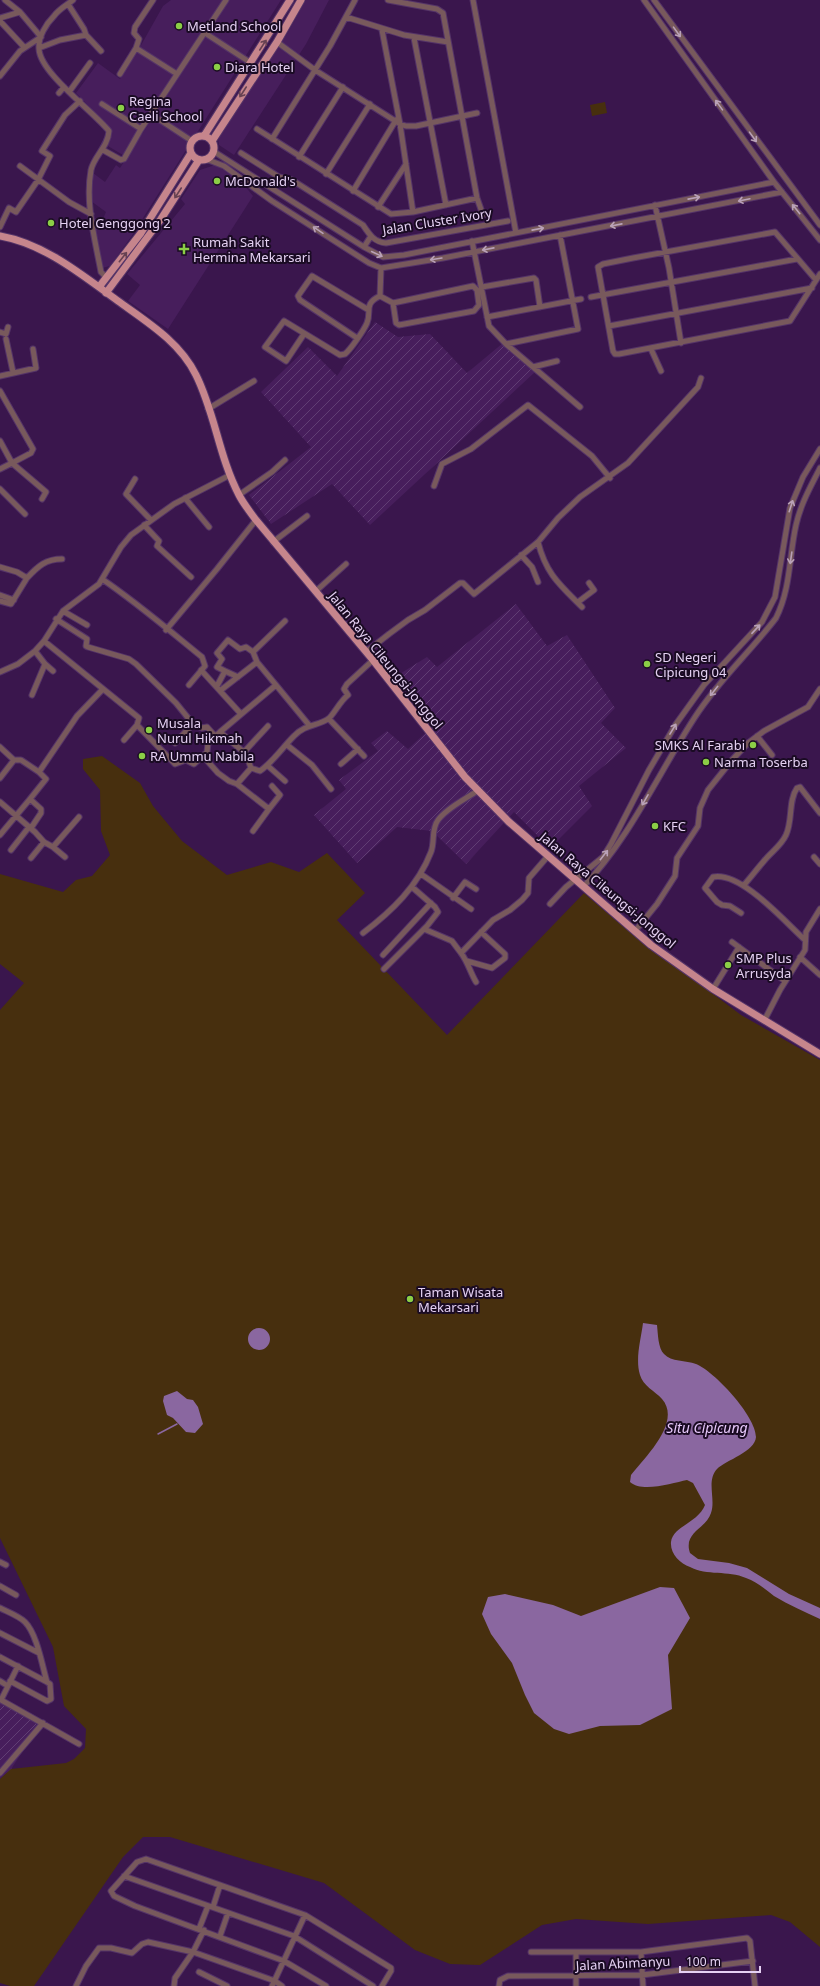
<svg xmlns="http://www.w3.org/2000/svg" width="820" height="1986" viewBox="0 0 820 1986" font-family="'Noto Sans',sans-serif">
  <style>
    .built { fill: #471e5c }
    .industrial { fill: url(#industrial-furrows) }
    .green { fill: #472f0e }
    .water { fill: #8a67a0 }
    .lines { fill: none; stroke-linecap: round; stroke-linejoin: round }
    .stream { stroke: #8a67a0; stroke-width: 1.5 }
    .minor-casing { stroke: #553468; stroke-width: 7 }
    .major-casing { stroke: #553468; stroke-width: 9 }
    .minor { stroke: #78595c; stroke-width: 5 }
    .major { stroke: #c6858c; stroke-width: 7 }
    .oneway { stroke: #b9a1b7 }
    .oneway2 { stroke: #674252 }
    .poi-dot { fill: #8bce46; stroke: #1a0b23; stroke-width: 1.5 }
    .labels { text-anchor: middle; stroke-width: 4; stroke-linejoin: round; paint-order: stroke }
    .poi-label { font-size: 13px; fill: #e5d1f3; stroke: #1a0b23; text-anchor: start }
    .street-label { font-size: 13px; fill: #e5d1f3; stroke: #1a0b23 }
    .water-label { font-size: 14px; font-style: italic; fill: #e6c8fa; stroke: #1a0b23 }
  </style>
  <defs>
    <pattern id="industrial-furrows" width="10" height="10" patternUnits="userSpaceOnUse"><rect width="10" height="10" fill="#471e5c"/><path d="M-1 1l2-2M0 10L10 0M9 11l2-2" fill="none" stroke="#613e74"/></pattern>
  </defs>
  <rect width="100%" height="100%" fill="#3a164d"/>
  <path class="built" d="M171,0H223L177,70L140,47L163,6Z
    M229,0H281L131,237L110,266L102,268L92,217L102,221L106,212L91,201L93,173L105,182L116,165L120,168Z
    M306,0H329L306,44L234,155L219,145L218,139L287,34Z
    M137,52L173,75L123,155L108,146L112,133L106,123L76,93L98,63L120,79Z
    M215,165L224,170L244,185L253,196L168,329L128,301L140,285L127,274L185,204L181,199L200,170Z"/>
  <path class="industrial" d="M375,322L398,337L430,334L467,373L503,343L535,372L370,525L332,484L271,524L249,495L311,447L261,392L308,347L337,376Z
    M516,604L547,646L567,635L615,708L601,723L626,748L579,786L592,806L550,848L514,812L466,864L432,831L397,827L357,863L314,815L346,789L339,780L378,751L371,743L387,731L408,749L435,724L398,675L427,657L437,667Z
    M0,1696L43,1721L11,1769L0,1779Z"/>
  <path class="green" d="M605,102L607,113L592,116L590,105Z
    M102,756L140,783L153,806L182,841L227,875L271,862L299,872L327,853L365,893L337,920L447,1035L584,893L619,923L741,1015L820,1060V1947L790,1922L771,1915L648,1924L576,1919L542,1925L480,1965L450,1964L415,1950L324,1883L170,1837H143L123,1857L34,1986H10L0,1983V1779L11,1769L66,1763L74,1759L85,1748L86,1729L64,1706L53,1647L0,1538V1010L24,983L0,964V874L63,892L76,880L92,876L110,855L101,831L100,790L83,769V759Z"/>
  <path class="water" d="M643,1323L657,1325C658,1334 658,1348 664,1354C671,1362 686,1360 696,1364C714,1371 756,1416 756,1437C755,1452 726,1460 717,1469C706,1481 716,1499 711,1513C706,1529 683,1532 690,1553L698,1559L729,1563L747,1568L789,1594L820,1608V1619C805,1612 789,1605 774,1596C765,1589 757,1582 746,1578C728,1570 707,1576 690,1567C680,1563 670,1554 671,1542C673,1526 698,1523 705,1505L693,1483L687,1480C673,1483 642,1493 630,1482L631,1475C645,1457 682,1422 662,1399C655,1391 643,1386 640,1375C635,1359 641,1339 643,1323Z
    M248 1339a11 11 0 1 1 22 0a11 11 0 1 1-22 0Z
    M177,1391L187,1399L193,1400L198,1407L203,1424L195,1433L186,1432L173,1418L167,1415L163,1401L164,1396Z
    M660,1587L674,1588L690,1618L668,1655L672,1709L640,1725L600,1726L569,1734L554,1729L534,1713L525,1695L512,1663L491,1634L482,1614L488,1597L505,1594L553,1605L581,1616Z"/>
  <g class="lines">
    <path class="stream" d="M158,1434L177,1424"/>
    <defs>
      <path id="minor" d="M5,0L20,12L41,37
        M73,0C67,5 59,9 54,16C46,24 38,37 39,49C40,73 93,111 109,131C108,147 94,156 91,170C85,204 95,239 101,272L107,278
        M388,0L437,9L443,13L477,198L483,215
        M473,0L516,233
        M644,0L774,182L820,240
        M654,0L820,225
        M68,4L84,29L86,35L101,51
        M346,17L404,35L448,42
        M0,18L20,12
        M0,21L24,47
        M382,30L400,124L413,212
        M205,33L251,63
        M414,38L446,205
        M277,42L315,70L400,124L406,126H416L477,113
        M39,48L60,40L86,35
        M136,48L177,74
        M120,74L136,48L139,39L134,33L135,27L153,0
        M0,76L20,51L41,37
        M69,92L90,63
        M59,93L64,87
        M102,104L141,129
        M151,114L192,141
        M257,129L391,214L413,212L477,198
        M272,139L330,46L355,0
        M103,150L121,160L124,159L141,129L226,0
        M213,151L364,247L383,257L404,255L774,182
        M241,153L279,177L292,180L363,225C369,234 374,242 386,243L508,221
        M299,157L343,87
        M206,159L224,166L272,201L369,263L381,268L443,258L782,192
        M20,166L69,202L91,214
        M326,174L370,104
        M353,191L396,120
        M655,205L669,268L681,343
        M378,207L406,164
        M0,227L9,208L16,212L38,180L50,156L42,151L65,115L80,101
        M472,241L489,326L506,344L580,407
        M364,247L371,236
        M816,280L775,232L633,258L603,264L598,267L613,351L615,354H619L790,321L820,274
        M482,287L534,278L536,280L540,307
        M380,296L381,268
        M591,297L797,259
        M487,317L581,299
        M609,326L812,288
        M0,332L6,334L8,327
        M304,334L286,361L265,347L284,321L340,355L345,354C351,349 364,330 367,323C372,311 363,304 380,296L393,303L396,323L399,325L474,311L479,305L477,290L473,286L393,303
        M357,338L300,300L298,296L312,276L367,309
        M6,339L13,372
        M506,344L578,329L560,235
        M651,349L661,371
        M533,367L557,361
        M0,376L36,368L33,349
        M0,391L33,449L31,453L12,463L46,492L42,499
        M208,409L254,381
        M0,441L12,463L0,469
        M135,479L126,494L151,520
        M434,486L442,464L471,449L528,405L592,456L610,478
        M0,489L25,514
        M239,495L272,472L285,460
        M185,498L209,527
        M144,525L159,541L157,546L191,577
        M273,542L307,516
        M538,542C546,574 560,585 582,607
        M521,555L532,567L538,582
        M0,567L17,572L27,578L11,604L0,601
        M27,578C38,566 46,559 62,559
        M102,579C136,602 170,631 202,657L205,666L189,685
        M316,591L346,564
        M0,595L14,600
        M578,602L594,590L589,583
        M63,611L87,625
        M56,619L87,639L86,646L88,647L129,659L136,664L176,703L193,724L202,728L207,727L215,736
        M166,630L217,569L256,520
        M44,641L139,718L137,725L124,740
        M35,651L45,664L53,671
        M253,652L285,621
        M366,652L389,634L408,620L425,610L460,583H463L474,594L538,542L558,518L580,497L628,463L698,387L701,378
        M201,670L241,714
        M225,671L238,677
        M0,672L18,664L35,651L44,641L63,611L99,584L121,547L131,535L174,504L230,475
        M276,685L309,725
        M217,686L225,671L217,667L222,659L217,653L228,640L240,649L246,647L253,652L257,662L276,685L220,732
        M221,690L257,662
        M32,695L45,664
        M329,719L364,756
        M137,725L175,764L186,760L194,764L207,752L208,743L220,732L246,754L251,768L237,784
        M757,736L772,755
        M175,743L193,724
        M287,745L312,765L331,789
        M0,747L14,760H21L39,772
        M244,752L268,726
        M203,756L218,773L229,781L237,784L269,809L253,831
        M341,764L358,749
        M268,766L285,781
        M251,768L260,771C274,761 282,748 294,736C305,724 318,726 328,719C333,716 340,701 348,695L344,689L347,684L373,660
        M0,778L14,760
        M0,802L35,832L44,842L53,847L79,817
        M269,809L280,795L272,786
        M31,828L41,813V809L30,799L46,779L39,772L77,716L103,689
        M0,835L30,799
        M53,847L65,857
        M11,850L29,827
        M814,857L820,864
        M31,858L44,842
        M421,874L471,909
        M744,885C751,877 757,869 764,861C771,852 781,846 786,835C793,820 788,801 797,788L800,787L820,813
        M583,887C630,838 658,774 695,717C718,681 750,652 776,618C791,588 789,556 796,525C801,503 810,488 820,468
        M453,898L465,882L476,889
        M550,904L566,887L603,857L611,844L649,770L676,724L704,685L762,622L775,597L790,508L803,477L820,449
        M741,913L730,906L722,905L717,902L705,888L713,877C741,871 785,922 805,940
        M424,929L452,941L461,953
        M635,931L657,904L675,876L677,858L698,826L700,808L708,790L732,760L748,743L764,731L808,707L820,689
        M363,933C392,911 418,886 431,852C435,842 431,829 438,820C447,808 464,800 477,791
        M732,942L785,981
        M383,955L431,903
        M800,957L820,975
        M467,961L492,968L505,958V954L481,932
        M384,969L427,926L438,912L435,907L412,887
        M476,982C470,972 468,962 461,953L493,920L510,910L522,900L528,893L529,878L548,856
        M713,989L739,947
        M764,1021L780,990L805,950L806,932L820,909
        M0,1562L6,1565
        M0,1586L16,1595
        M0,1608C8,1612 19,1616 25,1622C37,1634 42,1665 47,1682L50,1684L51,1699L47,1701L10,1681
        M0,1633L39,1653
        M0,1657L47,1682
        M18,1666L1,1700L79,1744
        M0,1681L8,1686
        M0,1773L43,1723
        M124,1876L294,1936L373,1986
        M213,1907L220,1885
        M199,1929L208,1906
        M220,1936L228,1913
        M531,1952H641L747,1938L750,1941L755,1986
        M576,1952V1986
        M641,1952L643,1986
        M199,1972L227,1986
        M76,1986L86,1966L99,1948H111L132,1953L142,1944L148,1942L193,1952L275,1981L282,1986
        M174,1986L175,1978L193,1952L204,1930
        M272,1986L305,1915
        M326,1986L284,1961L135,1906L114,1896L111,1891L137,1862L146,1859L305,1915L391,1968V1971L382,1986
        M499,1986L500,1980L508,1976L642,1975L753,1961"/>
      <path id="major" d="M204,136L290,0
        M190 148a12 12 0 1 1 24 0a12 12 0 1 1-24 0Z
        M212,141L277,42L301,0
        M0,236C45,244 82,275 118,301C147,322 180,342 196,375C215,413 219,457 239,495C243,503 250,512 256,520L373,660L465,777L509,822L651,945L713,989L820,1054
        M99,287L141,233L191,153
        M106,293L161,219L199,160"/>
    </defs>
    <use href="#minor" class="minor-casing"/>
    <use href="#major" class="major-casing"/>
    <use href="#minor" class="minor"/>
    <use href="#major" class="major"/>
  </g>
  <defs><path id="oneway-shaft" d="M-6 0H5M1.5-3L5.5 0L1.5 3" fill="none" stroke-width="1.6" stroke-linecap="round" stroke-linejoin="round"/></defs>
  <g class="oneway">
    <use href="#oneway-shaft" transform="translate(677 32) rotate(54)"/>
    <use href="#oneway-shaft" transform="translate(719 105) rotate(-126)"/>
    <use href="#oneway-shaft" transform="translate(753 137) rotate(54)"/>
    <use href="#oneway-shaft" transform="translate(694 198) rotate(-11)"/>
    <use href="#oneway-shaft" transform="translate(744 200) rotate(168)"/>
    <use href="#oneway-shaft" transform="translate(796 209) rotate(-129)"/>
    <use href="#oneway-shaft" transform="translate(616 225) rotate(169)"/>
    <use href="#oneway-shaft" transform="translate(538 229) rotate(-11)"/>
    <use href="#oneway-shaft" transform="translate(318 230) rotate(-146)"/>
    <use href="#oneway-shaft" transform="translate(488 249) rotate(169)"/>
    <use href="#oneway-shaft" transform="translate(377 254) rotate(25)"/>
    <use href="#oneway-shaft" transform="translate(436 259) rotate(171)"/>
    <use href="#oneway-shaft" transform="translate(791 506) rotate(-72)"/>
    <use href="#oneway-shaft" transform="translate(791 558) rotate(98)"/>
    <use href="#oneway-shaft" transform="translate(756 629) rotate(-47)"/>
    <use href="#oneway-shaft" transform="translate(714 691) rotate(129)"/>
    <use href="#oneway-shaft" transform="translate(673 729) rotate(-59)"/>
    <use href="#oneway-shaft" transform="translate(645 800) rotate(120)"/>
    <use href="#oneway-shaft" transform="translate(604 855) rotate(-52)"/>
  </g>
  <g class="oneway2">
    <use href="#oneway-shaft" transform="translate(263 45) rotate(-57)"/>
    <use href="#oneway-shaft" transform="translate(243 92) rotate(123)"/>
    <use href="#oneway-shaft" transform="translate(178 193) rotate(123)"/>
    <use href="#oneway-shaft" transform="translate(123 257) rotate(-52)"/>
  </g>
  <g class="poi-dot">
    <circle cx="179" cy="26" r="4"/>
    <circle cx="217" cy="67" r="4"/>
    <circle cx="121" cy="108" r="4"/>
    <circle cx="217" cy="181" r="4"/>
    <circle cx="51" cy="223" r="4"/>
    <path d="M182 243h4v4h4v4h-4v4h-4v-4h-4v-4h4z"/>
    <circle cx="647" cy="664" r="4"/>
    <circle cx="149" cy="730" r="4"/>
    <circle cx="753" cy="745" r="4"/>
    <circle cx="142" cy="756" r="4"/>
    <circle cx="706" cy="762" r="4"/>
    <circle cx="655" cy="826" r="4"/>
    <circle cx="728" cy="965" r="4"/>
    <circle cx="410" cy="1299" r="4"/>
  </g>
  <g class="labels">
    <g class="poi-label">
      <text x="187" y="31">Metland School</text>
      <text x="225" y="72">Diara Hotel</text>
      <text x="129" y="106">Regina<tspan x="129" dy="15">Caeli School</tspan></text>
      <text x="225" y="186">McDonald's</text>
      <text x="59" y="228">Hotel Genggong 2</text>
      <text x="193" y="247">Rumah Sakit<tspan x="193" dy="15">Hermina Mekarsari</tspan></text>
      <text x="655" y="662">SD Negeri<tspan x="655" dy="15">Cipicung 04</tspan></text>
      <text x="157" y="728">Musala<tspan x="157" dy="15">Nurul Hikmah</tspan></text>
      <text x="745" y="750" text-anchor="end">SMKS Al Farabi</text>
      <text x="150" y="761">RA Ummu Nabila</text>
      <text x="714" y="767">Narma Toserba</text>
      <text x="663" y="831">KFC</text>
      <text x="736" y="963">SMP Plus<tspan x="736" dy="15">Arrusyda</tspan></text>
      <text x="418" y="1297">Taman Wisata<tspan x="418" dy="15">Mekarsari</tspan></text>
    </g>
    <g class="street-label">
      <text transform="translate(437 221) rotate(-9)" y="5">Jalan Cluster Ivory</text>
      <text transform="translate(386 660) rotate(51)" y="5">Jalan Raya Cileungsi-Jonggol</text>
      <text transform="translate(608 890) rotate(40)" y="5">Jalan Raya Cileungsi-Jonggol</text>
      <text transform="translate(623 1963) rotate(-3)" y="5">Jalan Abimanyu</text>
    </g>
    <g class="water-label">
      <text x="707" y="1433">Situ Cipicung</text>
    </g>
  </g>
  <path d="M680 1966v6h80v-6" fill="none" stroke="#e5d1f3" stroke-width="2"/>
  <text x="686" y="1966" font-size="12" fill="#e5d1f3" stroke="#1a0b23" stroke-width="3" paint-order="stroke">100 m</text>
</svg>
